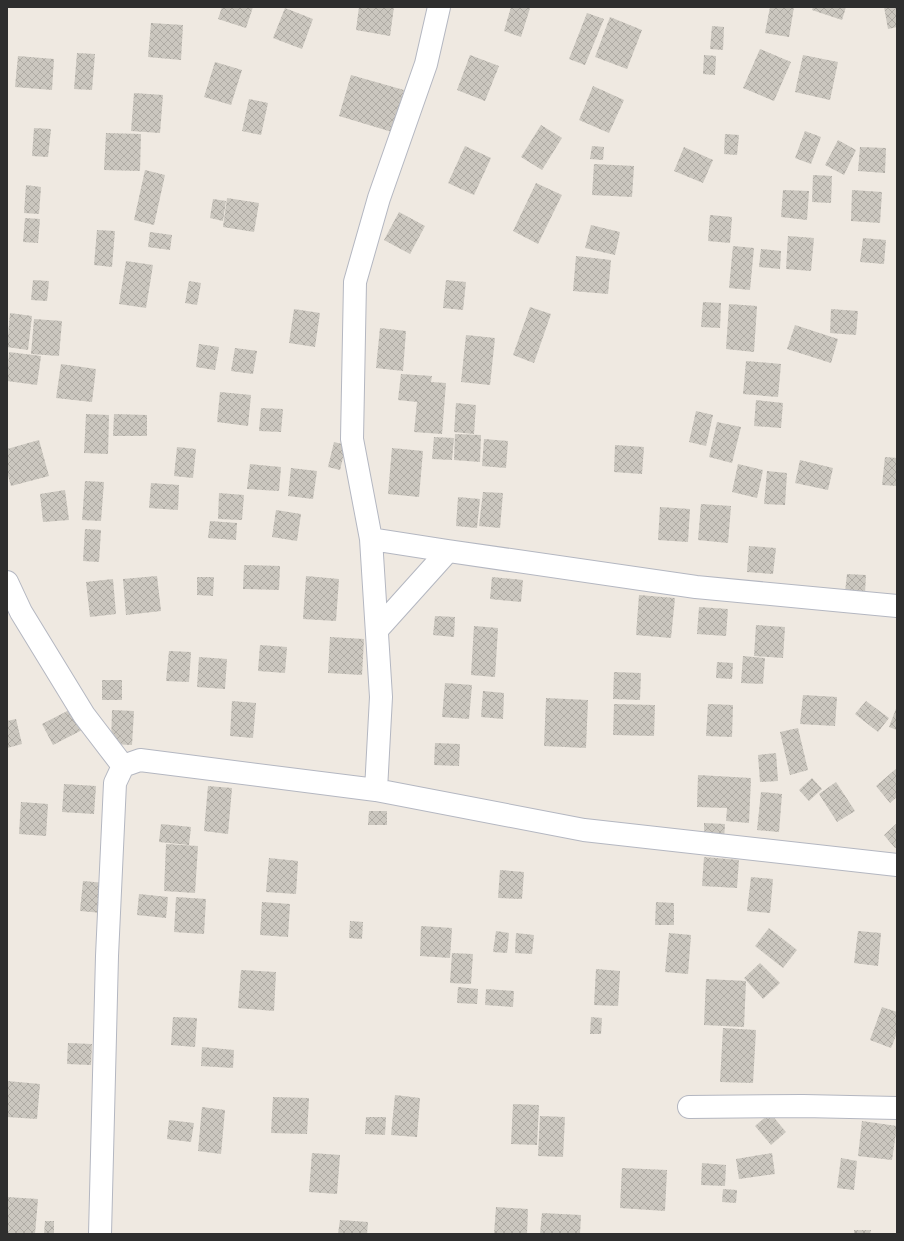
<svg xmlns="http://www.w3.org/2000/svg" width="904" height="1241" viewBox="0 0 904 1241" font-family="Cabin,sans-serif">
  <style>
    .building { fill: url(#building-cross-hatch) }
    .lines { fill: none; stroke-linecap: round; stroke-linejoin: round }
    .street-casing { stroke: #b4b7c1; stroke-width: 24 }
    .street { stroke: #fff; stroke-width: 22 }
  </style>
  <defs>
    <pattern id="building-cross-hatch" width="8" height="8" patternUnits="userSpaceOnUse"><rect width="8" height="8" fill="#cbc7bf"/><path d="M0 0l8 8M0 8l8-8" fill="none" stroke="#afaba4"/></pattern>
  </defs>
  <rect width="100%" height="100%" fill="#efe9e1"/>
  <path class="building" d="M222,7H253L246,28L218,19Z
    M359,7H394L390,36L356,30Z
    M511,7L530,8L521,37L504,31Z
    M770,7H794L789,37L765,33Z
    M813,7H846L842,20L812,10Z
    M884,7H897V27L888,29Z
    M285,8L313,19L302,49L273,38Z
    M587,13L604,19L585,65L569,59Z
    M610,17L642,30L627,69L595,57Z
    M151,23L183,25L181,60L148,57Z
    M712,26L724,27L723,50L710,49Z
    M760,49L791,62L774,101L743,88Z
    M77,53L95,54L92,90L74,89Z
    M470,55L499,66L485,101L457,90Z
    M704,55L716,56L715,75L703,74Z
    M803,55L838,62L830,100L795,92Z
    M18,56L54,59L52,90L15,87Z
    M215,62L242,70L231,105L204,97Z
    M351,75L404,90L392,132L339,116Z
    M593,86L624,100L609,133L579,120Z
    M134,93L163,95L160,133L131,131Z
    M249,99L268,103L261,135L242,131Z
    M541,125L562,138L542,170L521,157Z
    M34,128L51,129L48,157L32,156Z
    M805,131L821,137L811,164L795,158Z
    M106,133L141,134L140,171L104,170Z
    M725,134L739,135L737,155L724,154Z
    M838,140L856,150L844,175L825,165Z
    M465,146L491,158L474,195L448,183Z
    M592,146L604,147L603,160L590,159Z
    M684,147L713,160L703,183L674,171Z
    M860,147L886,148L885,173L858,171Z
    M594,164L634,166L632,197L592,195Z
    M145,170L165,175L154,225L134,220Z
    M813,175L832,176L831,203L812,202Z
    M536,183L562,195L538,244L513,231Z
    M26,185L41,187L39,214L24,213Z
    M783,190L809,191L807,220L781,217Z
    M852,190L882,192L880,223L851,221Z
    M227,198L259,203L254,232L223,227Z
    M213,199L226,201L223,221L210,218Z
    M399,212L425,226L410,254L384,240Z
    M710,215L732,217L730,243L708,241Z
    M25,218L40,219L38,243L23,242Z
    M591,225L620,232L615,255L585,248Z
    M97,230L115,231L112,267L94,265Z
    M150,232L172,235L170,250L148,247Z
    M788,236L814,238L811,271L786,269Z
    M863,238L886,240L884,264L860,262Z
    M733,246L754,248L750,290L729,288Z
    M761,249L781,251L780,269L759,267Z
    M576,256L611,260L608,294L573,291Z
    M126,261L153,265L146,308L119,304Z
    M33,280L49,281L47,301L31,300Z
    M446,280L466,282L463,310L443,308Z
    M189,281L201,283L197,305L185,303Z
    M703,302L721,303L720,328L701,327Z
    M729,304L757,306L754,352L726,349Z
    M530,307L551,314L534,363L513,355Z
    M294,309L320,313L315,347L289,343Z
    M831,309L858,311L856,335L830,333Z
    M10,313L32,316L28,350L7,347Z
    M34,319L62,321L59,356L31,354Z
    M795,325L838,339L831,363L787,349Z
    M380,328L406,331L403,371L376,368Z
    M466,335L495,338L490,385L461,382Z
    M199,344L219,347L215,370L196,367Z
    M235,348L257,351L253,374L231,371Z
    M9,352L41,356L37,385L7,381Z
    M746,361L781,364L778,397L743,394Z
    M61,364L96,369L92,402L56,398Z
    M401,374L432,376L431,382L446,383L442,434L414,432L417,402L398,400Z
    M220,392L251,395L248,426L217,422Z
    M756,400L783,403L781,428L754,426Z
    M456,403L476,405L474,434L454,432Z
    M261,408L283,409L281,432L259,431Z
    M696,411L713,415L706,446L689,442Z
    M86,414L109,415L108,454L84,453Z
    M114,414L147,415V436H113Z
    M717,422L741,427L732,463L709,457Z
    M455,434L481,435L480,462L454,460Z
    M434,437L454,438L452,460L432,459Z
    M484,439L508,441L506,468L482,466Z
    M39,440L49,476L11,486L7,472V449Z
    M334,442L346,445L340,470L328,467Z
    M615,445L644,447L642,474L614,472Z
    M177,447L196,449L193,478L174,476Z
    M392,448L423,451L419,497L388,494Z
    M885,457L897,458V486L882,485Z
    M800,460L833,468L828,490L795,483Z
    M250,464L281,467L279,491L247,489Z
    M738,464L763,470L757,498L732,492Z
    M291,468L317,471L313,499L288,496Z
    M767,471L787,473L785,505L764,504Z
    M85,481L104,482L101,521L82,520Z
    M151,483L179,485L178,510L149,508Z
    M65,490L69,520L43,522L40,494Z
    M483,492L503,493L500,528L479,526Z
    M219,493L244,495L242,520L218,519Z
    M458,497L480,499L477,528L456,526Z
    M701,504L731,506L728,543L698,540Z
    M660,507L690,509L688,542L658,540Z
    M276,510L301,514L297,541L272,537Z
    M210,521L237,523L236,540L208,538Z
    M85,529L101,530L99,562L83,561Z
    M749,546L776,548L773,574L747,572Z
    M244,565L280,566L279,590L243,589Z
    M847,574L866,575L865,593L845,592Z
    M157,576L161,611L126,615L123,579Z
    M306,576L339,579L336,621L303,619Z
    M197,577H214L213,596L197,595Z
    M492,577L523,580L521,602L490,599Z
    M113,579L116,614L90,617L86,582Z
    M639,595L675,598L671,638L636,635Z
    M699,607L728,609L726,636L697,634Z
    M435,616L455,617L454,637L433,635Z
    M756,625L785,627L783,658L754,656Z
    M474,626L498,628L495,677L471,675Z
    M330,637L364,639L362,675L328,673Z
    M260,645L287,647L285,673L258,671Z
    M169,651L191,652L189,682L166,681Z
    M743,656L765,658L763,684L741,683Z
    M199,657L227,659L225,689L197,687Z
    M717,662L733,663L732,679L716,678Z
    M614,672L641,673L640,700L613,699Z
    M102,680H122V700H102Z
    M445,683L472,685L469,719L442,717Z
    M483,691L504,693L503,719L481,717Z
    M803,695L837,697L835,726L800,724Z
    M546,698L588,700L586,748L544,746Z
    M232,701L256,703L253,738L230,736Z
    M866,701L889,718L878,732L855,714Z
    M614,704L655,705L654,736L613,735Z
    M708,704L733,705L732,737L706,736Z
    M897,706V730L889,727Z
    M75,707L86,728L53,745L42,724Z
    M112,710L134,711L132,745L111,744Z
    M16,719L22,744L7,748V721Z
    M798,728L808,770L790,775L780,732Z
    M435,743L460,744L459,766L434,765Z
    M776,753L778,781L760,782L758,755Z
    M897,768V797L890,803L876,786Z
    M698,775L751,778L749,823L726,821L727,808L697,807Z
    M812,778L822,789L809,801L799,790Z
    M836,782L855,811L837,822L819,794Z
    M64,784L96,786L94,814L62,812Z
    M208,786L232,788L228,834L204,831Z
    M761,792L782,794L779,832L757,830Z
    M21,802L48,804L46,836L19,834Z
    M369,811H387V825H368Z
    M704,823L725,824L724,840L704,839Z
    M897,823V847L895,848L884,835Z
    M161,824L191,827L189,845L159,842Z
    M166,844L198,846L195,893L164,891Z
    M704,857L739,860L737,888L702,886Z
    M269,858L298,861L296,894L266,892Z
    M500,870L524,872L522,899L498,898Z
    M751,877L773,879L770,913L747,911Z
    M83,881L105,883L102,913L80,911Z
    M139,894L168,897L166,918L137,915Z
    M176,897L206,899L204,934L174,932Z
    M262,902L290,904L288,937L260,935Z
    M656,902L674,903V925H655Z
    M350,921L363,922L362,939L349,938Z
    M421,926L452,928L450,958L420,956Z
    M769,928L797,950L783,968L755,946Z
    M496,931L509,933L507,953L493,952Z
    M858,931L881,933L878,966L854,963Z
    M516,933L534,935L532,954L515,953Z
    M669,933L691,935L688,974L665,972Z
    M452,953L473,954L471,984L450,983Z
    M760,963L780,983L763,999L744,978Z
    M596,969L620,971L618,1006L594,1005Z
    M241,970L276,972L274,1011L238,1008Z
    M706,979L746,981L744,1027L704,1025Z
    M458,987L478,989L477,1004L457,1003Z
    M486,989L514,991L513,1007L485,1005Z
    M882,1007L897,1012V1033L891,1048L870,1040Z
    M173,1017L197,1018L195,1047L171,1045Z
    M591,1017L602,1018L601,1034H590Z
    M723,1028L756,1030L753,1083L720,1082Z
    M68,1043L92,1044L91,1065L67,1064Z
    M202,1047L234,1050L233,1068L201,1066Z
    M7,1081L40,1084L37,1119L7,1117Z
    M395,1095L420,1098L417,1137L391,1135Z
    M273,1097L309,1098L307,1134L271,1133Z
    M513,1104L539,1105L537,1145L511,1144Z
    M202,1107L225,1110L221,1154L198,1151Z
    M770,1113L786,1132L771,1145L755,1126Z
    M540,1116L565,1117L563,1157L538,1156Z
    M366,1117H386L385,1135L365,1134Z
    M169,1120L194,1123L191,1142L167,1139Z
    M862,1121L897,1126L892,1160L858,1156Z
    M312,1153L340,1155L337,1194L309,1192Z
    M772,1153L775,1174L739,1179L736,1159Z
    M841,1158L857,1161L854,1190L837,1188Z
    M702,1163L726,1165L725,1186L701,1185Z
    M622,1168L667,1170L665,1211L620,1208Z
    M723,1189L737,1190L736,1203L722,1202Z
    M7,1197L38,1199L35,1234H7Z
    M496,1207L528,1209L527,1234H494Z
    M542,1213L581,1215L580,1234H540Z
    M340,1220L368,1222L367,1234H338Z
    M45,1221H54V1234H44Z
    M854,1230H871L870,1234H854Z"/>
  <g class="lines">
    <defs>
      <path id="street" d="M371,539L448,551L696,587L897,606
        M7,582L21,612L84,715L123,766
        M377,630L448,551
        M376,790L381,697L371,539L352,439L355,282L379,198L426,64L439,7
        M689,1107L803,1106L897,1108
        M100,1234L107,956L115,783L123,766L140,760L376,790L584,830L897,865"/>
    </defs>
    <use href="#street" class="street-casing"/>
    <use href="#street" class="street"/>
  </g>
  <rect width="904" height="1241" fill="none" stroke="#2e2e2e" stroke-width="16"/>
</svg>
